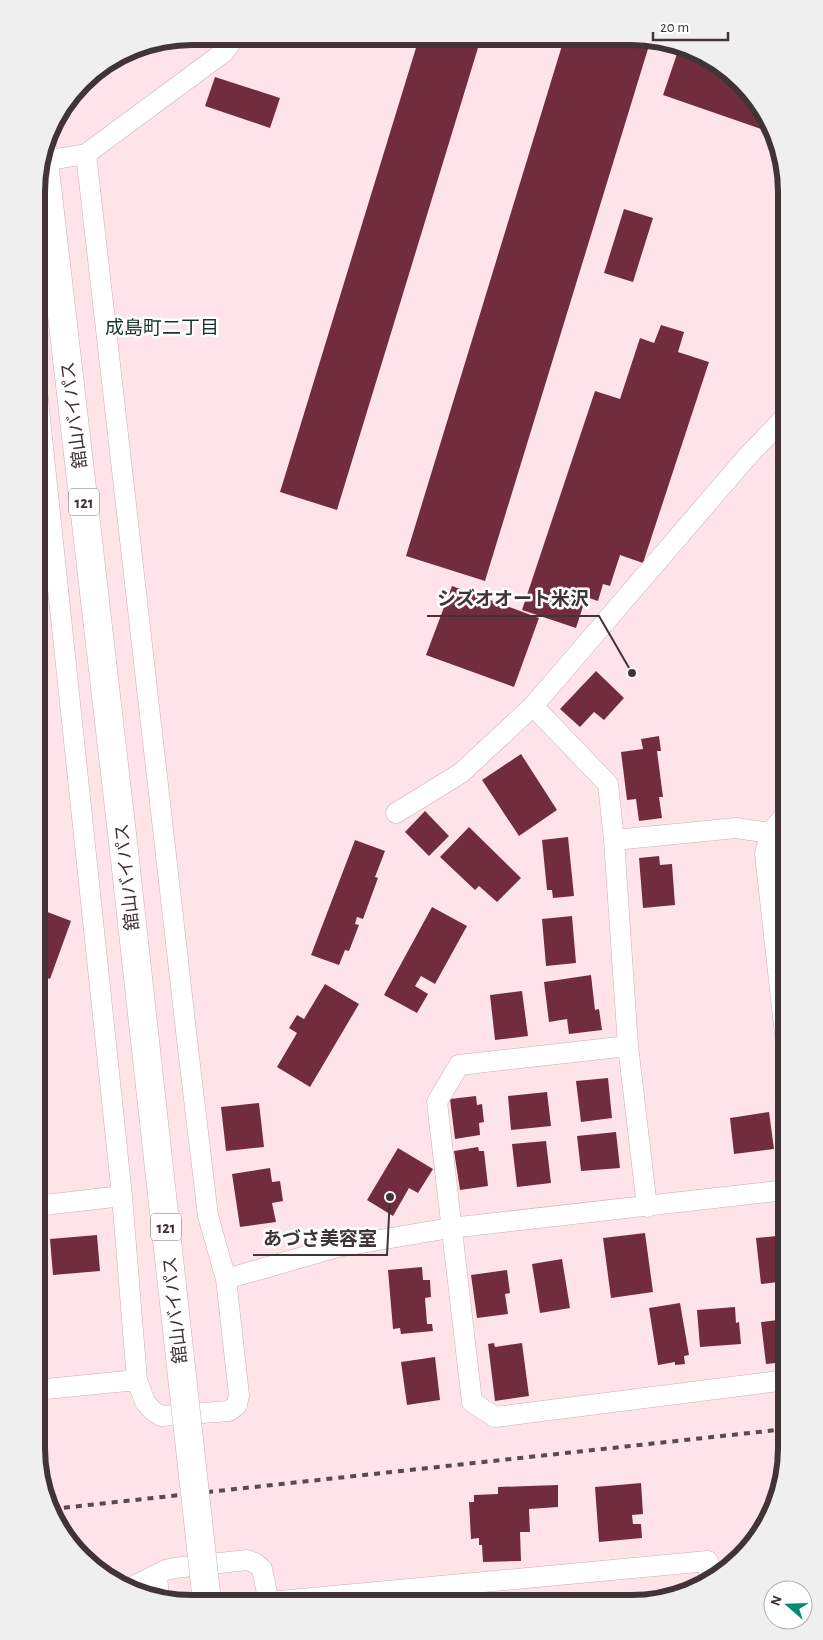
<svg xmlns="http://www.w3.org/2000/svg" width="823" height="1640" viewBox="0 0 823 1640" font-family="'Alegreya Sans','Noto Sans JP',sans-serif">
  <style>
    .building { fill: #712d3e }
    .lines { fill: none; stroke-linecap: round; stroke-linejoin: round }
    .minor-casing { stroke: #cbaeb2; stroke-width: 21 }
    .trunk-casing { stroke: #cbaeb2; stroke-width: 29 }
    .minor { stroke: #fff; stroke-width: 20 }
    .trunk { stroke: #fff; stroke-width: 28 }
    .rail { stroke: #584b4d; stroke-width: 4; stroke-dasharray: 6 6; stroke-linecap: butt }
    .trunk-bridge-casing { stroke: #cbaeb2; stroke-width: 29; stroke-linecap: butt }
    .trunk-bridge { stroke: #fff; stroke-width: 28 }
    .labels { text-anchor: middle; stroke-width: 5; stroke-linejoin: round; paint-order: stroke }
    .shield { fill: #fff; stroke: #797172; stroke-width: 1 }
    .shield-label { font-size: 16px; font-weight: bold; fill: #403436 }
    .street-label { font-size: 18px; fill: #403436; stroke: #fff }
    .neighbourhood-label { font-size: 19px; fill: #16352c; stroke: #fff }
    .rim { fill: none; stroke: #403436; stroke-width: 6 }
    .leader { fill: none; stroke: #403436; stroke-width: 2 }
    .callout-dot { fill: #403436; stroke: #fff; stroke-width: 2 }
    .callout-label { font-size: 19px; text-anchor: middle; font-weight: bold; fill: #403436; stroke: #fff; stroke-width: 5; stroke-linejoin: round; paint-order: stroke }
  </style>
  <rect width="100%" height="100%" fill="#fee4e8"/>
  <path class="building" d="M419,38H481L337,510L280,492Z
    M564,39H651L485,581L406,556Z
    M679,48L734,75L773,133L663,95Z
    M215,77L280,98L270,128L205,106Z
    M624,209L653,218L633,282L604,273Z
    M661,325L684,332L678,352L709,362L643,563L620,555L610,586L603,584L598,601L586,597L576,628L522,610L595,391L620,399L640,338L654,343Z
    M787,443V465L778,448Z
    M452,586L539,618L514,687L426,655Z
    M596,671L624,698L604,720L594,712L580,727L560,709Z
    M659,736L661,751H657L663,797H659L662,818L639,821L636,799L627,800L621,752L643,749L641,739Z
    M521,754L557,810L519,836L482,780Z
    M425,811L449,836L429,856L405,832Z
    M469,827L521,878L497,902L479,886L475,890L440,857Z
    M568,837L574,896L553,898L552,890H547L542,840Z
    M355,840L385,851L375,877L378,878L363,919L357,917L355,924L359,925L349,951L345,950L339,965L311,955Z
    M659,856L660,865L672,864L675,905L643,908L639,858Z
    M432,907L467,926L435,984L421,976L415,986L428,994L417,1013L384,995Z
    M37,908L71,921L50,979L37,974Z
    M572,916L576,963L546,966L542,919Z
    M591,975L595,1010L599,1009L602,1030L569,1034L567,1019L549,1022L544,982Z
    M325,984L359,1004L310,1087L277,1067L297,1033L289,1028L297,1015L304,1019Z
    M522,991L528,1036L495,1040L490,995Z
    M608,1078L612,1118L581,1122L576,1081Z
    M547,1092L551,1126L511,1130L508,1096Z
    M476,1096L477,1105L482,1104L484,1122L479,1123L480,1135L455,1139L450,1099Z
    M259,1103L264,1147L226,1151L221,1107Z
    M769,1112L774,1149L734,1154L730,1118Z
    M616,1132L620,1168L581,1171L577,1136Z
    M546,1141L551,1183L517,1187L512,1144Z
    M478,1147L479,1151H484L488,1186L460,1190L454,1151Z
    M398,1148L433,1169L418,1193L409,1188L393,1216L367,1200Z
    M270,1168L272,1182L280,1181L283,1201L272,1203L276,1222L240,1227L232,1174Z
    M645,1233L653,1292L611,1298L603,1238Z
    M97,1235L100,1271L53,1275L50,1239Z
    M786,1235V1281L761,1284L756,1238Z
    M562,1259L570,1308L540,1313L532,1264Z
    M422,1267L423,1280H430L431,1297L425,1298L427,1324H432L433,1331L401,1334L400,1328L393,1329L388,1270Z
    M507,1270L510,1293L505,1294L508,1314L477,1318L471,1275Z
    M680,1303L689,1355L684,1356L685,1364L675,1365V1362L658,1365L649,1308Z
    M735,1307L736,1323L739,1322L741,1344L700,1347L697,1310Z
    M786,1319V1362L766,1364L761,1322Z
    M494,1343L495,1347L522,1343L529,1396L495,1401L488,1344Z
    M435,1357L440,1400L407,1405L401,1362Z
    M641,1483L643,1514L632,1515L633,1524H641L642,1538L599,1542L595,1487Z
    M558,1485V1507L529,1509L530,1532H520L521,1561L483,1562L482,1545H479V1538L471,1539L469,1502H474V1495L498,1494V1487Z"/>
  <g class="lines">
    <defs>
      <path id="minor" d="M40,164L44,161L86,154L224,52L235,37
        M37,390L122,1196L137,1380L145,1402L152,1410L161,1416L229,1411L237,1405L239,1395L226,1279L208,1216L189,1057L86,154
        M533,706L608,784L614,840L628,1046L647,1207
        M396,813L461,773L533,706L746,458L787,415
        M770,833L765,854L787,1053
        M614,840L736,828L770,833L787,813
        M628,1046L459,1065L437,1102L472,1402L495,1417L786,1380
        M36,1206L122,1196
        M226,1279L338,1247L450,1228L786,1190
        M36,1390L137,1380
        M157,1575L159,1599
        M128,1589L166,1570L174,1568L247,1560L255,1563L262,1569L269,1603
        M269,1602L708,1561L710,1582"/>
      <path id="trunk" d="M43,152L124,851"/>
    </defs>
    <use href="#minor" class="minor-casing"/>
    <use href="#trunk" class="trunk-casing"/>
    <use href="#minor" class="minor"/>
    <use href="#trunk" class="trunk"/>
    <path class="rail" d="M52,1509L786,1429"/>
    <defs>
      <path id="trunk-bridge" d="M124,851L207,1602"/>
    </defs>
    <use href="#trunk-bridge" class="trunk-bridge-casing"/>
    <use href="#trunk-bridge" class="trunk-bridge"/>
  </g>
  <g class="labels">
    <g class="shield">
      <rect x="69" y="488.5" width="30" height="27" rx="4"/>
      <rect x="151" y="1213.5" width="30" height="27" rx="4"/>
    </g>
    <g class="shield-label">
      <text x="84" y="508">121</text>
      <text x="166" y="1233">121</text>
    </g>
    <g class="street-label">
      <text transform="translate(74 415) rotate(-97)" y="6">舘山バイパス</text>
      <text transform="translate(127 877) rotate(-96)" y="6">舘山バイパス</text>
      <text transform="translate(175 1310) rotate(-96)" y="6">舘山バイパス</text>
    </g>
    <g class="neighbourhood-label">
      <text x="162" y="334">成島町二丁目</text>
    </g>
  </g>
  <path d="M0 0H823V1640H0ZM192 45H631A147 147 0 0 1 778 192V1448A147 147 0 0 1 631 1595H192A147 147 0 0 1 45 1448V192A147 147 0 0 1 192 45Z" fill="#f0efef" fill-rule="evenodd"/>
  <path class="rim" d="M192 45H631A147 147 0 0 1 778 192V1448A147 147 0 0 1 631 1595H192A147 147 0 0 1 45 1448V192A147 147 0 0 1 192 45Z"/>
  <path class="leader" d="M632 673L599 616H427M390 1197L387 1255H253"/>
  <g class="callout-dot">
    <circle cx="632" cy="673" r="5"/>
    <circle cx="390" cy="1197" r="5"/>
  </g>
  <g class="callout-label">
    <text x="513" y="605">シズオオート米沢</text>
    <text x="320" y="1245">あづさ美容室</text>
  </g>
  <g transform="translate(788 1605) rotate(290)"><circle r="24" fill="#ffffff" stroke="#b3aeaf"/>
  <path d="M0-4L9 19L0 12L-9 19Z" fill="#028b71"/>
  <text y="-8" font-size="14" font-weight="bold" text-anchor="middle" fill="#403436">N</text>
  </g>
  <path d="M653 32v8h75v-8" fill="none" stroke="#403436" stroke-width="2.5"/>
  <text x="660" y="32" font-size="15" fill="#403436" stroke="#ffffff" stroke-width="4" paint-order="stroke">20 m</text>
</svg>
